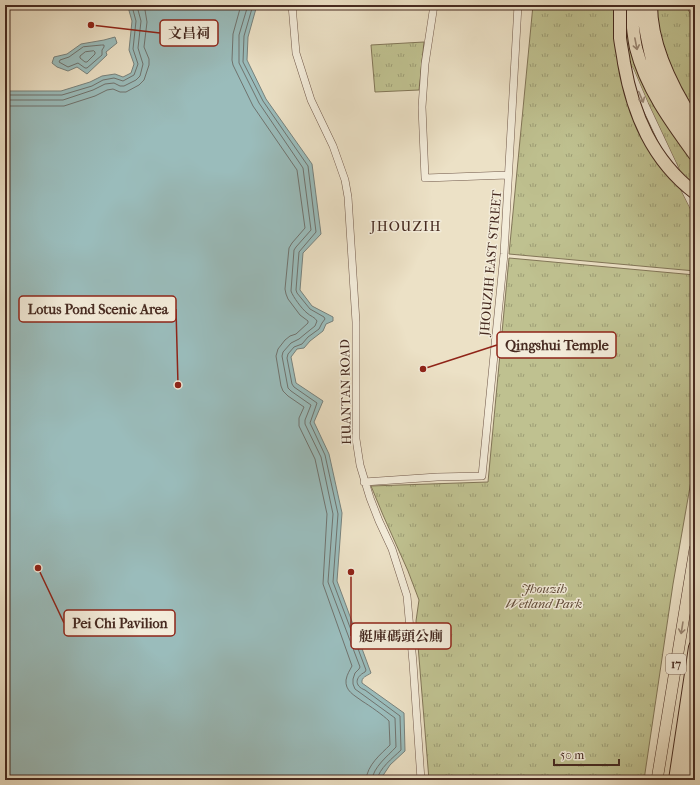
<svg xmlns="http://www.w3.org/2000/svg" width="700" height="785" viewBox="0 0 700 785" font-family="'IM FELL French Canon','Noto Serif TC',serif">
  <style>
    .park { fill: url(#park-tufts); stroke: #827658 }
    .water { fill: #9abcbb; stroke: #78827d }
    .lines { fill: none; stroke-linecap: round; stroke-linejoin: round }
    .shore { stroke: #70736e; stroke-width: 1 }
    .street-casing { stroke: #70584a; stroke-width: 8 }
    .primary-casing { stroke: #462a20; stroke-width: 12 }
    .highway-casing { stroke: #462a20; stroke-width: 14 }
    .street { stroke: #f3ecda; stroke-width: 7 }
    .primary { stroke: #ece1c6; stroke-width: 11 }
    .highway { stroke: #ece1c6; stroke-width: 12 }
    .highway-bridge-casing { stroke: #462a20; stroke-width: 14; stroke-linecap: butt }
    .highway-bridge { stroke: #ece1c6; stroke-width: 12 }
    .oneway { stroke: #998673 }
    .oneway2 { stroke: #9c8b7d }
    .labels { text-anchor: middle; stroke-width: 3; stroke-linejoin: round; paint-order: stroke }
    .shield { fill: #f3ecda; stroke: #7a6458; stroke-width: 1 }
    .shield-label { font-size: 12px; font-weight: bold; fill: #462a20 }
    .street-label { font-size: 13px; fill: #462a20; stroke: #f3ecda }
    .park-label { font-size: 13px; font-style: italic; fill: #5e4836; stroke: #f3ecda }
    .neighbourhood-label { font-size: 14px; letter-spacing: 1px; fill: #462a20; stroke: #f3ecda }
    .leader { fill: none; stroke: #8f2418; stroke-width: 1.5 }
    .callout-dot { fill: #8f2418; stroke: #f3ecda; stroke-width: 1.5 }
    .callout { fill: #f3ecda; stroke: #8f2418; stroke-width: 1.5 }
    .callout-label { font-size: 14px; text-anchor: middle; font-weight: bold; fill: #462a20 }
  </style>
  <defs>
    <pattern id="park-tufts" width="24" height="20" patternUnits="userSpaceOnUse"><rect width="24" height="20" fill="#bfc190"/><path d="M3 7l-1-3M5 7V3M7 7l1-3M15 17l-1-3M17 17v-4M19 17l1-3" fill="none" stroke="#9d9d75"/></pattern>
  </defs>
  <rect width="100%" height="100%" fill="#ece1c6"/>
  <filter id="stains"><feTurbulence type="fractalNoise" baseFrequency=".005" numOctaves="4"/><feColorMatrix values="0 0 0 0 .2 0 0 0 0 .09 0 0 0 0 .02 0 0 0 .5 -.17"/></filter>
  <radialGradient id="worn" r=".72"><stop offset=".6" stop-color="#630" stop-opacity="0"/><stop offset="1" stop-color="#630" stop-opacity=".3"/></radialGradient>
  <path class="park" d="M533,5H685L695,21V271L509,254Z
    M424,42L419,90L375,92L371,45Z
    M509,258L695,275V458L673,584L644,780H429L416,621L419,600L408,571L383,515L371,486L488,482Z"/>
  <path class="water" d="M140,5H257L248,37L247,60L266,99L312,164L321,234L303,253L300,290L312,306L333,317V321L326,324L323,331L310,341L304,348L297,349L291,357L296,383L323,401L314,422L329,454L342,513L337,581L371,673C367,676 361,677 362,683L404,713L405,751L390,765L380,780H5V535L7,530L5,528V91H61L90,82L102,76L115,74L123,77L131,73L134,64L129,50L132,21L128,7Z
    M115,37L117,43L106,52L107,55L87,74L77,67L68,71L57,67L52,63L54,57L67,54L81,44L104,40Z"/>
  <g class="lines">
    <path class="shore" d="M241,5L233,34L232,60L233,65L253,106L297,170L305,228L292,243L289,248L285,289L286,294L288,299L300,315L308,321V323L296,334L290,336L285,340L278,349L276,356L281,386L283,391L288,396L304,407L299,418V426L315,459L327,514L323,584L352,666C350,670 347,674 346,680C345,691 354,695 362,701C370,706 383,715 389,721L390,745C381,754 367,765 366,780
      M248,5L239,35V63L259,103L303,168L311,230L296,247L294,250L291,291C293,297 302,309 307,313C310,316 315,317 317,321L315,326L305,334L299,339L291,343L283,352L282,356L288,388L291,391L311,405L305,420V424L321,457L333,514L328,582L360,667L359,669L355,673L353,679V684L355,689L395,718L396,747C388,756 373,767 372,780
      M253,5L244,36L243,62L263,101L308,166L316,232L299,252L296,290L297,293L310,309L324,317L325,319L322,323L319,329L308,337L302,344L294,347L288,354L287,358L292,384L294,387L317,403L310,423L325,455L338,514L333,582L366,670L365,672C355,677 354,686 365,690L400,716L401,750C393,758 379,768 377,780
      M102,45H104V47L102,50V55L87,68H85L78,63L68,67L59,62L60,60L69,57L83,47Z
      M94,51L95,52V54L87,62H85L80,58V56L85,52Z
      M5,95H62L92,86L103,80L114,78L123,81L134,75L138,64L133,49L136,21L133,10L134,5
      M5,100H63L93,90L105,84L114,83L120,86H124L136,80L140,76L143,64L138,48L141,21L138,10L139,5
      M5,106H64L95,96L107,90L113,89L120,92H126L139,85L144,80L149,65V59L144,47L147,22L145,10V5"/>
    <defs>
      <path id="street" d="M292,5L296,53L311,100L333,146L345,180L348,197L356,322V439L360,465L370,498L379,521L392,549L407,596L413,663L421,780
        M434,5L425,64L422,107L425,178L508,175
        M630,70L645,105L676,171
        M683,186L695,210
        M364,482L437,477L482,476L504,254L518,5"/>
      <path id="primary" d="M657,780L695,549"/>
      <path id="highway" d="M631,5C632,19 633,34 636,48C646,88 671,122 695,155
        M642,5V9C646,31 649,54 657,76C666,99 681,119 695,140
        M651,5C651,46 673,89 695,123
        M675,780L695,647
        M685,780L695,719"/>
    </defs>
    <use href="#street" class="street-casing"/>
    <use href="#primary" class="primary-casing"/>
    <use href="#highway" class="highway-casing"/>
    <use href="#street" class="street"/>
    <use href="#primary" class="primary"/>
    <use href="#highway" class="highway"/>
    <defs>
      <path id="highway-bridge" d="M620,5C620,16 620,27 620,38C621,46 623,55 624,63C633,114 652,160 695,193"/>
    </defs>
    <use href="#highway-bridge" class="highway-bridge-casing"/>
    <use href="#highway-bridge" class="highway-bridge"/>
  </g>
  <defs><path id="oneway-shaft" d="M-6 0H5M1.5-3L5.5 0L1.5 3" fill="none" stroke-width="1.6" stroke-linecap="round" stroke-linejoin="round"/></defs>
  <g class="oneway">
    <use href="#oneway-shaft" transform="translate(636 44) rotate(79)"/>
    <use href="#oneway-shaft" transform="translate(682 628) rotate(99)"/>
  </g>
  <use class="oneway2" href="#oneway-shaft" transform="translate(641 97) rotate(67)"/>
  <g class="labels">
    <rect class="shield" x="666" y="654" width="20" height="20" rx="3"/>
    <g class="shield-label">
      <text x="676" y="668">17</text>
    </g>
    <g class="street-label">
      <text transform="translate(490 263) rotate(-85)" y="5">JHOUZIH EAST STREET</text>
      <text transform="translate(345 392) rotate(-91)" y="5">HUANTAN ROAD</text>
    </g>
    <g class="park-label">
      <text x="544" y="593">Jhouzih<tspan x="544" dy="15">Wetland Park</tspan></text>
    </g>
    <g class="neighbourhood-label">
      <text x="406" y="231">JHOUZIH</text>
    </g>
  </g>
  <path class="leader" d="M91 25L160 33M178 385L176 309M423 369L497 345M38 568L64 623M351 572L351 636"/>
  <g class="callout-dot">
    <circle cx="91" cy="25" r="4"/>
    <circle cx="178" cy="385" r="4"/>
    <circle cx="423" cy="369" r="4"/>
    <circle cx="38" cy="568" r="4"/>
    <circle cx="351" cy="572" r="4"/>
  </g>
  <g class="callout">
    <rect x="160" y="20" width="58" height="26" rx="4"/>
    <rect x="19" y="296" width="157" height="26" rx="4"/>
    <rect x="497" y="332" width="119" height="26" rx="4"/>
    <rect x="64" y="610" width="111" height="26" rx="4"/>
    <rect x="351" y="623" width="100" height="26" rx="4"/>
  </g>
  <g class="callout-label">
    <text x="189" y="38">文昌祠</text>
    <text x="98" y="314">Lotus Pond Scenic Area</text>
    <text x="557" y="350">Qingshui Temple</text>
    <text x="120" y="628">Pei Chi Pavilion</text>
    <text x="401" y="641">艇庫碼頭公廁</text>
  </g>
  <rect width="700" height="785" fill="none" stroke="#ece1c6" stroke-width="20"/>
  <rect x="6" y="6" width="688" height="773" fill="none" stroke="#462a20" stroke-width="2"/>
  <rect x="10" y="10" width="680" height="765" fill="none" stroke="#462a20"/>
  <path d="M554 759v6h65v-6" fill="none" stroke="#462a20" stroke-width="2"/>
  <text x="560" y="759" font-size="12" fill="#462a20" stroke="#f3ecda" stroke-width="3" paint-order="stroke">50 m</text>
  <rect width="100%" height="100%" filter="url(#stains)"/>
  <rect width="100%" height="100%" fill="url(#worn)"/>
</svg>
